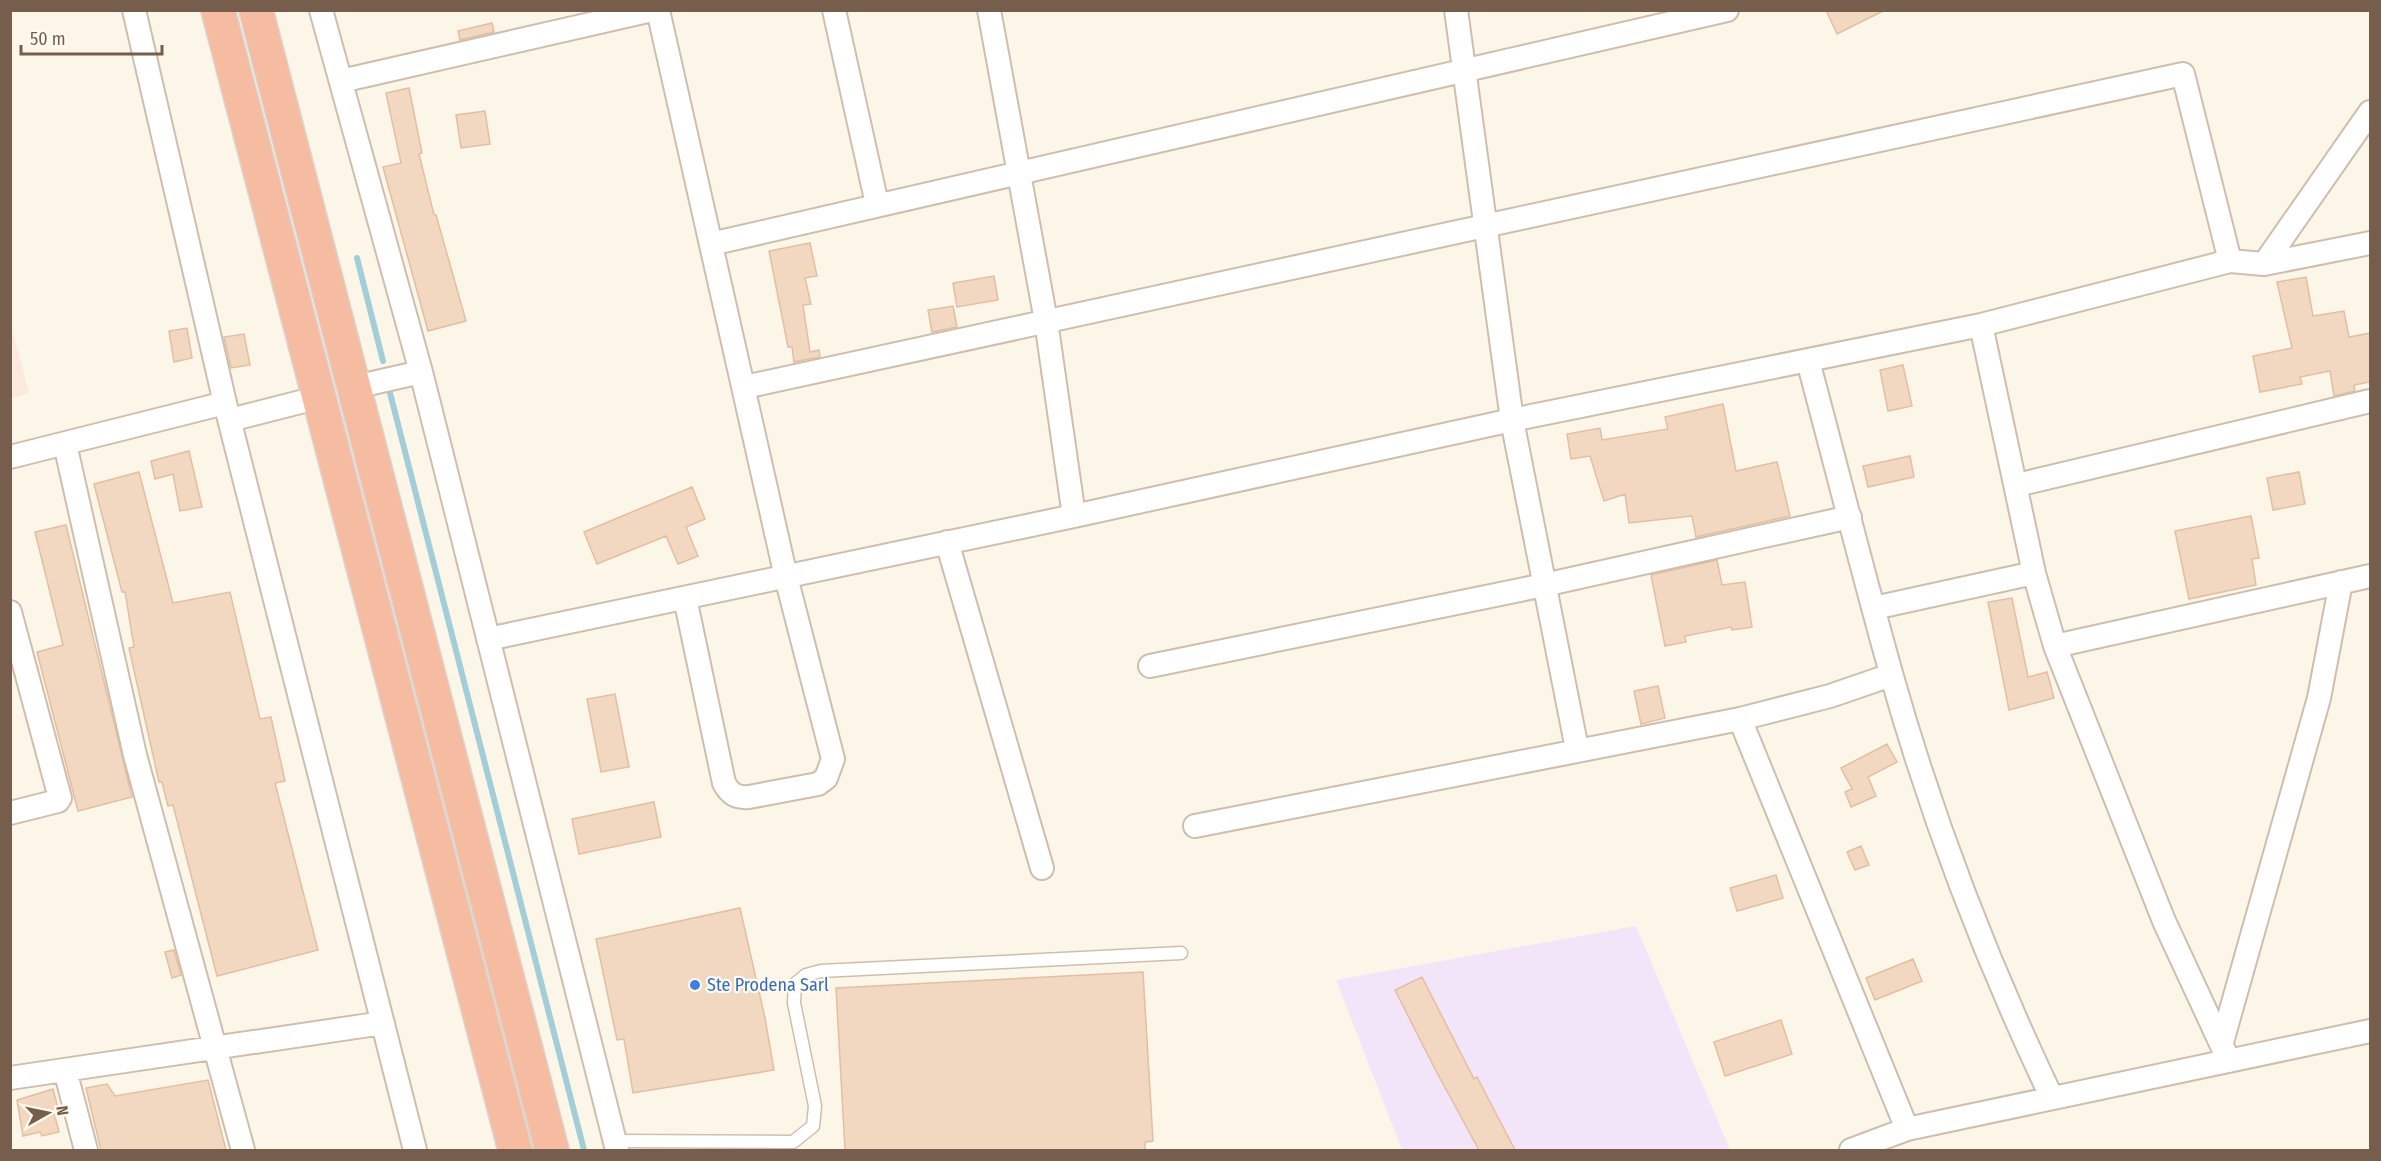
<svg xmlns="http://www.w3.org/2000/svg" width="2381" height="1161" viewBox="0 0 2381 1161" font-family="'Fira Sans Condensed',sans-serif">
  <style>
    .commercial { fill: #fce8dd }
    .education { fill: #f3e5f9 }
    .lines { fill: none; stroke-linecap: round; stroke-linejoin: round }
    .stream { stroke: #a3cdd8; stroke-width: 6 }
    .building { fill: #f2d7c1; stroke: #e4bea1; stroke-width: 1.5 }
    .lane-casing { stroke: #cfbeae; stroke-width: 15 }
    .street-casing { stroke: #cfbeae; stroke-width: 26 }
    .highway-casing { stroke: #dcd5d0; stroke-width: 36 }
    .lane { stroke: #fff; stroke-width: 12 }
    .street { stroke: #fff; stroke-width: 22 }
    .highway { stroke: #f5bca1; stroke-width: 33 }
    .shop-dot { fill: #3f7fe0; stroke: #fffaf0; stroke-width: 2 }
    .labels { text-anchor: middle; stroke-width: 4.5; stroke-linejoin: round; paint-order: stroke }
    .shop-label { font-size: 18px; fill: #366cbe; stroke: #fffaf0; text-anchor: start }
  </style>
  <rect width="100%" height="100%" fill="#fcf6e9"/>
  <path class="commercial" d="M10,322L29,393L11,398H10Z"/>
  <path class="education" d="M1636,926L1730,1150H1402L1336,980Z"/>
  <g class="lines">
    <path class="stream" d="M357,258L383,361
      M390,393L584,1150"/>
  </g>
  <path class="building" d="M1826,10H1885L1837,34Z
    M492,23L494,32L460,40L458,31Z
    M409,88L422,153L419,154L434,215H436L466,321L428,331L383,167L401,163L386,93Z
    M485,111L490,144L461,148L456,115Z
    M810,243L817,276L805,278L811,304L803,305L810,352L819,350L820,357L794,362L792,347H788L769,251Z
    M994,276L998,300L957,307L953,283Z
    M2306,277L2313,316L2344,311L2349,337L2370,333V382L2354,385L2355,391L2334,396L2330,371L2300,377L2302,384L2260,392L2253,356L2292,348L2277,282Z
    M953,306L957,327L932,332L928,310Z
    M187,328L192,358L174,362L169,331Z
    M244,334L250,365L231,368L224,337Z
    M1903,365L1912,406L1888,411L1880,370Z
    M1723,404L1736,471L1777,462L1790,516L1696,537L1692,516L1629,523L1625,494L1604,501L1590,456L1571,459L1567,434L1600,428L1602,440L1668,429L1665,417Z
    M189,451L202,507L180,511L173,474L155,479L151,461Z
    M1910,456L1914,477L1868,487L1863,466Z
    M139,472L173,603L230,592L260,719L271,717L285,781L275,783L318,950L217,976L173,805L168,806L162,782H159L129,648L134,647L125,592H122L94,484Z
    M2299,472L2305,504L2273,510L2267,478Z
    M692,487L705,519L686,527L698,556L678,564L666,536L597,564L584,532Z
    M2251,516L2259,558L2252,559L2256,585L2189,599L2175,531Z
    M66,525L132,797L78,811L37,652L63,645L35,532Z
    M1717,560L1722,585L1745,582L1752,627L1732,630L1731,627L1685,636L1686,642L1665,646L1651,575Z
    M2012,598L2028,677L2047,672L2054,698L2009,710L1988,602Z
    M1658,686L1665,718L1641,724L1634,691Z
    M615,694L629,767L601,772L587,699Z
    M1887,744L1897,762L1868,777L1876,796L1851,807L1845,792L1852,789L1841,768Z
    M654,802L661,837L579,854L572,819Z
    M1861,846L1869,865L1855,870L1847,852Z
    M1776,875L1783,898L1737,911L1730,888Z
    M740,908L765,1018L774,1070L633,1093L624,1039L617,1040L596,939Z
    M174,950L181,975L172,978L165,952Z
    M1913,959L1922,981L1875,1000L1866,978Z
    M1143,972L1153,1141L1145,1142V1150H845L836,988Z
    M1422,977L1474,1079L1477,1077L1515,1150H1479L1436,1071L1395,990Z
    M1781,1020L1792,1054L1725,1076L1714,1042Z
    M208,1080L226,1150H101L86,1088L107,1084L115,1096Z
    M53,1089L59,1112L54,1113L59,1132L42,1136L40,1132L23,1136L17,1100Z"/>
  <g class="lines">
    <defs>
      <path id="lane" d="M615,1141L793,1142L813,1126L815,1106L794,1003L795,984L806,975L821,971L1181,953"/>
      <path id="street" d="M134,10L225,403L415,1150
        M321,10L421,372L617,1150
        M658,10L786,577L833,759L826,778L818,784L749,797C736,798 730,794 724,783L685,598
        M834,10L877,204
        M989,10L1046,321L1074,516
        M1456,10L1512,420L1577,749
        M341,81L652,10
        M711,244L1727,10
        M2264,264L2370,112
        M1981,325L2034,573L2055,646L2164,921L2229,1061
        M1808,361C1836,465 1862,570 1891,673C1932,819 1987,962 2052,1098
        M355,387L421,372
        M745,387L2183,74L2230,261
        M230,420L320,397
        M65,444L135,755L243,1150
        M10,457L225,403
        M2017,485L2370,401
        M947,542L1042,868
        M1874,608L2034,573
        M10,612L60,798L58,801L10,813
        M488,639L1074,516L1512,420L1981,325L2230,261L2264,264L2370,243
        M2055,646L2370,576
        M1150,666L1544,585L1850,517
        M1740,719L1907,1129
        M1195,826L1740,719L1830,696L1891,675
        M2222,1042L2319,698L2341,582
        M65,1070L86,1150
        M10,1078L383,1023
        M1851,1150L1907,1129L2370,1031"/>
      <path id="highway" d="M218,10L515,1150
        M256,10L552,1150"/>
    </defs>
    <use href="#lane" class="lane-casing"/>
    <use href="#street" class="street-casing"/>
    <use href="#highway" class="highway-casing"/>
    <use href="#lane" class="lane"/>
    <use href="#street" class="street"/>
    <use href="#highway" class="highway"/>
  </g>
  <circle class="shop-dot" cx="695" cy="985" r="6"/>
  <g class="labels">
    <g class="shop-label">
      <text x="707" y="991">Ste Prodena Sarl</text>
    </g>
  </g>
  <rect width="2381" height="1161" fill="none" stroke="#775e4c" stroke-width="24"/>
  <g transform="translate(48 1113) rotate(81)" stroke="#fffaf0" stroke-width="4.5" paint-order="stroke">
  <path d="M0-4.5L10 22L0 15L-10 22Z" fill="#775e4c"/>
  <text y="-9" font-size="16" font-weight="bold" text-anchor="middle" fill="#775e4c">N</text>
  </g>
  <path d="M21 45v9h141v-9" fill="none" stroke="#775e4c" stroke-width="3"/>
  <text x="30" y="45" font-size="18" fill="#775e4c" stroke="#fffaf0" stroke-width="4.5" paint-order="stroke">50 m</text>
</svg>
